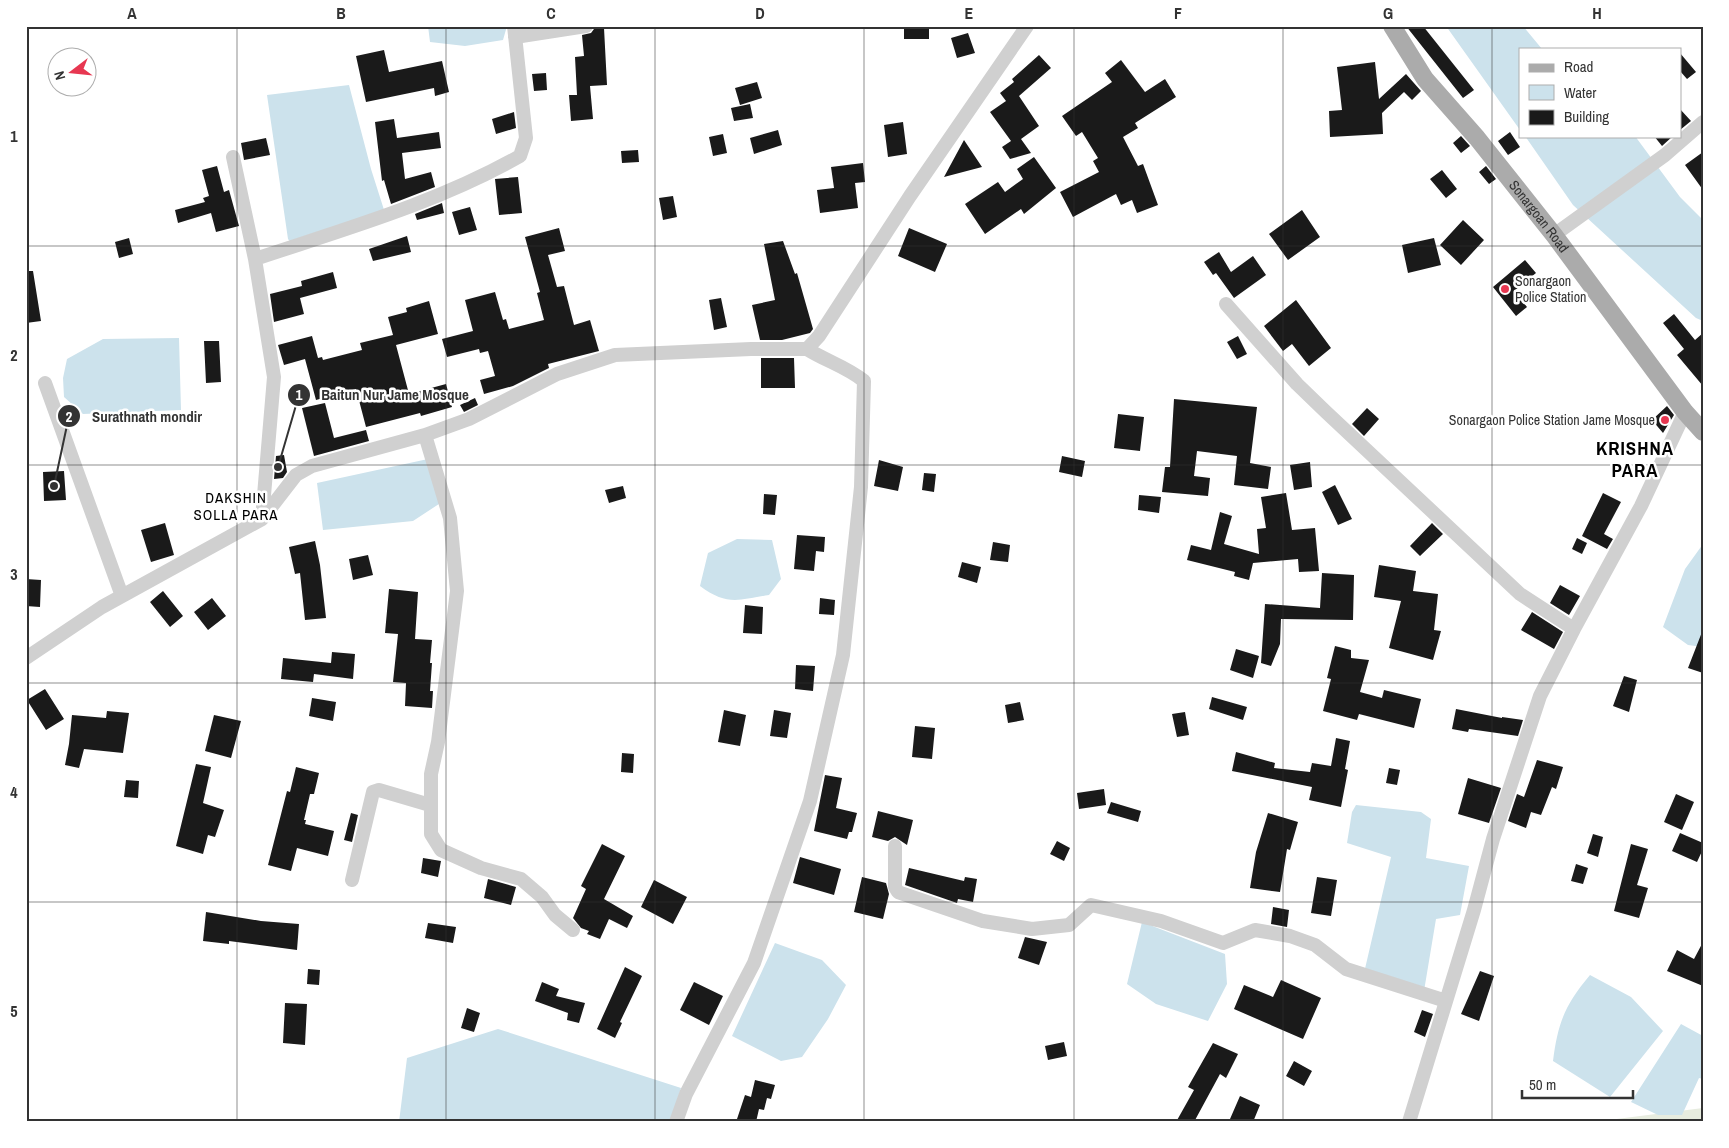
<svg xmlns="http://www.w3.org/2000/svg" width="1729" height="1148" viewBox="0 0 1729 1148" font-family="'Archivo Narrow',sans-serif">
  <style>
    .green { fill: #e7ecdf }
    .water { fill: #cce2ec }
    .building { fill: #1a1a1a }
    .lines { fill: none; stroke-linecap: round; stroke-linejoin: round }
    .minor { stroke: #d0d0d0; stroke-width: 14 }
    .major { stroke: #ababab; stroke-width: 18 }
    .grid { fill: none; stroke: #333; stroke-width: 1; stroke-opacity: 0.55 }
    .poi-dot { fill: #e73751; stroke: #fff; stroke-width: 2 }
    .labels { text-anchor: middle; stroke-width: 5; stroke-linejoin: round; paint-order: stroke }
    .street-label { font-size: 14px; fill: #333; stroke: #fff }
    .poi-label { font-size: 14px; fill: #333; stroke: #fff; text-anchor: start }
    .neighbourhood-label { font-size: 15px; letter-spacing: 1px; fill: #000; stroke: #fff }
    .district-label { font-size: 19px; font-weight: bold; letter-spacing: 1px; fill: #000; stroke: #fff }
    .leader { fill: none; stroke: #333; stroke-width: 2 }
    .callout-dot { fill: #333; stroke: #fff; stroke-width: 2 }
    .mark-label { font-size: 15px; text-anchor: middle; font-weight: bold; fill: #fff }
    .callout-label { font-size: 15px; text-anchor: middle; font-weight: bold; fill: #333; stroke: #fff; stroke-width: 5; stroke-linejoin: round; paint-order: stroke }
    .neatline { fill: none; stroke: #333; stroke-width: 2 }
    .grid-label { font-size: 16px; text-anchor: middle; font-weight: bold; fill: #333 }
  </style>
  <rect width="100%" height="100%" fill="#fff"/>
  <path class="green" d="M1703,1108V1122H1593Z"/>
  <path class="water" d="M428,26H507L503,40L465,46L430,42Z
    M1446,26H1523L1542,49H1520V130Z
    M349,85L371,169L385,213L292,244L288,239L267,95Z
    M1525,136H1635L1680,197L1703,220V321L1696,318L1573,205Z
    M179,338L181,410L83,414L64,397L63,378L67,359L103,339Z
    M428,459L442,502L413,521L323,530L317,483Z
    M737,539L772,540L781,579L769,595C738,600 727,606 700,586L708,553Z
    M1703,544V647L1688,645L1663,627L1685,569Z
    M1356,805L1421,812L1431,819L1426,858L1469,866L1460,915L1436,919L1424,991L1364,973L1391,857L1347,843L1352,812Z
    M1142,922L1225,954L1227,984L1208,1021L1156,1004L1127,984Z
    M775,943L822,960L846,985L828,1019L802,1057L781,1061L732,1036Z
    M1590,975L1631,997L1663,1031L1610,1097L1553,1061C1558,1022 1565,1005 1590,975Z
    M1681,1024L1703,1036V1079L1699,1078L1682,1115H1658L1631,1102Z
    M498,1029L681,1088L670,1122H399L407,1058Z"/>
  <path class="building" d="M904,26H929V39H904Z
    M1406,26H1423L1474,90L1463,98Z
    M604,28L607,85L590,86L593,119L571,121L569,95H577L575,57L584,56L582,35L591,33L594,29Z
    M968,33L975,53L957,58L951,38Z
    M384,50L389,72L442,61L449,92L435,96L434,88L366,102L356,56Z
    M1680,53L1696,72L1687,79L1680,71Z
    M1039,55L1051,68L1019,96L1039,126L1021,139L1031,153L1010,159L1002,147L1011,141L990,112L1006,101L1000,93L1014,82L1012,79Z
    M1121,60L1145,92L1165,79L1176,97L1135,123L1138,128L1123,137L1138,166L1143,164L1158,205L1137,213L1132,200L1121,205L1116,194L1073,217L1060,192L1099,172L1093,161L1098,158L1082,132L1076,136L1062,116L1112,82L1105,73Z
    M1375,62L1379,99L1406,74L1421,91L1412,100L1404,92L1382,113L1383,134L1330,137L1329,111L1342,110L1337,67Z
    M546,73L547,90L534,91L532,74Z
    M757,82L762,98L740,105L735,88Z
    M750,104L753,118L734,121L731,108Z
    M1680,109L1691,121L1680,130Z
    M514,112L516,128L496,134L492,119Z
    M394,119L397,138L439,132L441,148L402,153L405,179L431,172L435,187L391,204L384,180L382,181L375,122Z
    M903,122L907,154L888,157L884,125Z
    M778,130L782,145L754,154L750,138Z
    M1510,132L1520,147L1508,155L1498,141Z
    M723,134L727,153L713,156L709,137Z
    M1461,136L1470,146L1461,153L1453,143Z
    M1654,136H1673L1662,146Z
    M266,138L270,155L244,160L241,143Z
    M964,140L982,167L944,177Z
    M638,150L639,162L622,163L621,151Z
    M1703,152V190L1685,165Z
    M1034,157L1056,188L1024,214L1021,209L985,234L965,204L998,182L1005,192L1023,179L1017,169Z
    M863,163L865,182L855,183L858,208L820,213L817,190L834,188L831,167Z
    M217,166L224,192L229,190L239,226L216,232L211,213L178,223L175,210L205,202L203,198L209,196L202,170Z
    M1486,166L1496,179L1489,184L1479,172Z
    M1442,170L1457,189L1446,198L1430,179Z
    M518,177L522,213L499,215L495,179Z
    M673,196L677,217L663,220L659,198Z
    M442,203L444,213L417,220L415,214Z
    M470,207L477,230L459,235L452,212Z
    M1302,210L1320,237L1288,260L1269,234Z
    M1463,220L1484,240L1461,265L1440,245Z
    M559,228L565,251L548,255L557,287L564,286L574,325L590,320L599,351L548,364L549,368L513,386L484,394L480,380L495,376L488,351L480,353L479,349L447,357L442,339L473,331L465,300L495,292L503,320L506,319L509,329L544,320L537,293L540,292L525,237Z
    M909,228L947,244L935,272L898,256Z
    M407,236L411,252L373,261L369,249Z
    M129,238L133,254L119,258L115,242Z
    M1434,238L1441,265L1408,273L1402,245Z
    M783,241L795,274L797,273L813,329L810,333L782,340H760L752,305L775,300L764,244Z
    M1219,252L1231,272L1253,256L1266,275L1234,298L1216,273L1213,275L1204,262Z
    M1525,260L1536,273L1514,291L1527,307L1516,316L1493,287Z
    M26,271H33L41,321L26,323Z
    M333,272L337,288L300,298L304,314L274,322L270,294L302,286L301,281Z
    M721,298L727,327L714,330L709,300Z
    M1296,300L1331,348L1309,366L1292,344L1283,351L1264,326Z
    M429,301L438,334L396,345L409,394L446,384L452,407L421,416L420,413L366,427L356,389L316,400L305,359L284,365L278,345L312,336L318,358L322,357L323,360L362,350L360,343L393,335L388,317L407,312L406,308Z
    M1674,314L1695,340L1703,333V386L1677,355L1684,349L1663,323Z
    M1238,336L1247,354L1237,359L1227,342Z
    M204,341H219L221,382L206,383Z
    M761,358H794L795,388H761Z
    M475,398L478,405L464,412L460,405Z
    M1174,399L1257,407L1250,463L1271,467L1268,489L1234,485L1237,456L1197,451L1194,476L1210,478L1208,496L1162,492L1165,467H1170Z
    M325,403L334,438L366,430L369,441L314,456L302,408Z
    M1667,406L1674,415L1663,433L1652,420Z
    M1367,408L1379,419L1364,436L1352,424Z
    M1118,414L1144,417L1140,451L1114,448Z
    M284,455L287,472L283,478L274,479L276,456Z
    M1062,456L1085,461L1082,477L1059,472Z
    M879,460L903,467L898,491L874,486Z
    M1310,462L1312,487L1294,490L1290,465Z
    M64,471L66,500L44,501L43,472Z
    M924,473L936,474L934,492L922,490Z
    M1335,485L1352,519L1338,525L1322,492Z
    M623,486L626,498L609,503L605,490Z
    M1286,493L1292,530L1315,528L1319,571L1299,572L1298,559L1253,563L1249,580L1234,576L1235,572L1187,560L1191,545L1211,550L1220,512L1232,516L1224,544L1259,554L1257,529L1266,528L1261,497Z
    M1603,493L1621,502L1604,534L1613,539L1607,549L1582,536Z
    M764,494L777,495L775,515L763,514Z
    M1139,495L1161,497L1159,513L1138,510Z
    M165,523L174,555L151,562L141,530Z
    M1432,523L1443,534L1420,556L1410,546Z
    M797,535L825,537L824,552L816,551L814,571L794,569Z
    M1577,538L1587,543L1582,554L1572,549Z
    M315,541L320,565L326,618L305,620L300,573L295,574L289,547Z
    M993,542L1010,545L1008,562L990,560Z
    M368,555L373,575L353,580L349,559Z
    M962,562L981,567L977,583L958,577Z
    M1379,565L1416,571L1413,591L1438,594L1434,630L1441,631L1433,660L1389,648L1401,601L1374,597Z
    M1322,573L1354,575L1353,620L1281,619L1280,644L1271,666L1261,663L1265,604L1320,608Z
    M26,579L41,580L40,607L26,606Z
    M1560,585L1580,596L1569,615L1550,603Z
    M389,589L418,592L415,639L432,640L430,663H432L430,691H433L432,708L405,706L406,683L393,682L398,634L385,633Z
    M163,591L183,616L170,627L150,602Z
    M212,598L226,616L208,630L194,612Z
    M820,598L835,600L834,615L819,614Z
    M745,605L763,607L762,634L743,633Z
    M1532,612L1563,632L1554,649L1521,630Z
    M1702,632H1703V673L1688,668Z
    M1335,646L1351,650V658L1369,660L1360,692L1382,698L1384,690L1421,699L1414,728L1359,714L1357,720L1323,711L1331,679L1327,678Z
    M1236,649L1259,656L1253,678L1230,670Z
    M332,652L355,654L353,679L314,674L313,682L281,679L283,658L331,663Z
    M796,665L815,666L813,691L795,689Z
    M1624,676L1637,680L1629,712L1613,706Z
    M45,689L64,719L46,730L27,700Z
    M1212,697L1247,707L1243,720L1209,709Z
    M312,698L336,702L333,721L309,716Z
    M1020,702L1024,720L1008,723L1005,705Z
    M1456,709L1502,718V717L1523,720L1518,736L1469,729L1468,732L1452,729Z
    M724,710L746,715L740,746L718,742Z
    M774,710L791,713L787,738L770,736Z
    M107,711L129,713L123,753L84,749L79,768L65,765L69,744L72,715L106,718Z
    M1185,712L1189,735L1177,737L1172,714Z
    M214,715L241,721L231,758L205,751Z
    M915,726L935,728L932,759L912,757Z
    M1336,738L1350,741L1345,769L1348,770L1341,807L1309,800L1312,787L1232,771L1236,752L1275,763L1274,768L1310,772L1312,763L1331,766Z
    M622,753L634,754L633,773L621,772Z
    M1537,760L1563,767L1556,789L1552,787L1541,815L1531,812L1526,828L1508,821L1517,794L1524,797Z
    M196,764L211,767L203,803L224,810L215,837L208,835L203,854L176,846Z
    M296,767L319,773L314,794H310L304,820H306L305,824L334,831L328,856L297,848L291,871L268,865L287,791L290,792Z
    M1389,768L1400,770L1397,785L1386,783Z
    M825,775L842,778L836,808L857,813L852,832H849L847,839L814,831Z
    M1468,778L1501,788L1489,823L1458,814Z
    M126,780L139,781L138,798L124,797Z
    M1104,789L1106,805L1079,809L1077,793Z
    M1676,794L1694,802L1682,830L1664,822Z
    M1111,802L1141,811L1138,822L1107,813Z
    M878,811L913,820L907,845L895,837L888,841L872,837Z
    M351,813L358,815L352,842L344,840Z
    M1268,813L1298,822L1290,850L1287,849L1280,892L1250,888L1256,852Z
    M1680,833L1703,843V849L1697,862L1672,851Z
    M1593,834L1603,837L1598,857L1587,853Z
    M1057,841L1070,848L1064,861L1050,854Z
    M602,844L625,856L604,899L633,916L627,928L609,919L600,939L587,934L589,931L581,928L573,918L586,889L581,886Z
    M1631,844L1648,849L1637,885L1648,888L1639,918L1614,911Z
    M800,857L841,869L834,895L793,883Z
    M423,858L441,861L438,877L421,873Z
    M1576,864L1588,868L1583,884L1571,881Z
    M909,868L964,881L965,877L977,879L973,902L958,899L957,903L905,885Z
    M862,877L886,883L889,894L883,919L854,912Z
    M1317,877L1337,880L1331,916L1311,913Z
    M488,879L516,887L511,905L484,898Z
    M654,880L687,897L673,924L641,907Z
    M1273,907L1289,910L1287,927L1271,924Z
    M206,912L261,921L299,924L297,950L229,941V944L203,941Z
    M428,923L456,927L453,943L425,938Z
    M1025,937L1047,942L1039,965L1018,958Z
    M1703,942V986L1667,971L1677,950L1694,959Z
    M625,967L642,976L620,1022L622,1023L615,1038L597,1029Z
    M308,969L320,970L319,985L307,984Z
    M1480,971L1494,976L1479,1021L1461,1014Z
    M1281,980L1321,998L1303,1039L1234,1009L1244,985L1273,997Z
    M542,982L559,989L556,996L585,1003L579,1023L567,1020L568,1013L535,1001Z
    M694,982L723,996L709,1025L680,1010Z
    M285,1003L307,1004L305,1045L283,1043Z
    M467,1008L480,1013L474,1032L461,1028Z
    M1422,1010L1433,1014L1425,1037L1414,1032Z
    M1064,1042L1067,1056L1048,1060L1045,1046Z
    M1213,1043L1238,1054L1226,1078L1220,1074L1194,1122H1176L1194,1090L1188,1087Z
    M1294,1061L1312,1071L1304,1086L1286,1076Z
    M755,1080L775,1085L771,1099L767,1098L764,1110L759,1109L756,1122H736L745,1095L751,1097Z
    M1240,1096L1260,1105L1253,1122H1238L1230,1119Z"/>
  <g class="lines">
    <path class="minor" d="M515,37L586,26
      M233,157L255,259
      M1554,235L1665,155L1703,122
      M1226,304L1297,384L1326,412L1520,594L1574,629
      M45,383L122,596
      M425,435L450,518L457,591L438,742L431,774V834L441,850L481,868L521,879L542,897L555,915L573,930
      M262,519L274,377L255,259C345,229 437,203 520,156L526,138L514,26
      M26,658L102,607L262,519L296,475L312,466L425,435L469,419L557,374L615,355L751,349H807L819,336L910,196L1027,26
      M895,846V887L898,892L983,921L1032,929L1069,925L1091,905L1161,921L1223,943L1255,930L1290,936L1315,945L1346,969L1446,1001
      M352,880L373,792L379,790L430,805
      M676,1122L686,1094L754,963L810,801L843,655L861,487L864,381C847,367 826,361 807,349
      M1409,1122L1474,910L1493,839L1540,696L1574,629L1641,506L1685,412"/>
    <path class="major" id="s1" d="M1392,26L1425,79L1477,138L1554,235L1685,412L1703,432"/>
  </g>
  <path class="grid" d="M237,26V1122M446,26V1122M655,26V1122M864,26V1122M1074,26V1122M1283,26V1122M1492,26V1122M26,246H1703M26,465H1703M26,683H1703M26,902H1703"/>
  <g class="poi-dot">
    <circle cx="1505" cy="289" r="5"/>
    <circle cx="1665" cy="420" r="5"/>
  </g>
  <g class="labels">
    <g class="street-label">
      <text dy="5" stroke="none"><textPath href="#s1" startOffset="241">Sonargoan Road</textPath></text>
    </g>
    <g class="poi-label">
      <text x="1515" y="286">Sonargaon<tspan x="1515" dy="16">Police Station</tspan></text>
      <text x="1655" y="425" text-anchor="end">Sonargaon Police Station Jame Mosque</text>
    </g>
    <g class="neighbourhood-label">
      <text x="236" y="503">DAKSHIN<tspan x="236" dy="17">SOLLA PARA</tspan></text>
    </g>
    <g class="district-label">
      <text x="1635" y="455">KRISHNA<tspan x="1635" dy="22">PARA</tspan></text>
    </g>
  </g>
  <path class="leader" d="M278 467L299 395M54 486L69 416"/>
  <g class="callout-dot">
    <circle cx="278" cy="467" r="5"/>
    <circle cx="54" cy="486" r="5"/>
    <circle cx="299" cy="395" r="12"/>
    <circle cx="69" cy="416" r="12"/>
  </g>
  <g class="mark-label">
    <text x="299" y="400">1</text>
    <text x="69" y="422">2</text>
  </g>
  <g class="callout-label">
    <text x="395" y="400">Baitun Nur Jame Mosque</text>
    <text x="147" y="422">Surathnath mondir</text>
  </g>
  <rect width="1729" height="1148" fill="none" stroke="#ffffff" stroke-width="55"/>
  <rect x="1519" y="48" width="162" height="90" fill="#ffffff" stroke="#adadad"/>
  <rect x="1529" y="64" width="25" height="8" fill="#ababab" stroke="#adadad"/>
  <text x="1564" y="72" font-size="15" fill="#333333">Road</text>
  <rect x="1529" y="85" width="25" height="15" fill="#cce2ec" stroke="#adadad"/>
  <text x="1564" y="98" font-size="15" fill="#333333">Water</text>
  <rect x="1529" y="110" width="25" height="15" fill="#1a1a1a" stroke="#adadad"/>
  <text x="1564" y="122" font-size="15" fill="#333333">Building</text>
  <g transform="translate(72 72) rotate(254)"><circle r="24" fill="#ffffff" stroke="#adadad"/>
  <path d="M0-4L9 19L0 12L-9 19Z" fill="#e73751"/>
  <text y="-8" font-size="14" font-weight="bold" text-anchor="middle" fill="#333333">N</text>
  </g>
  <path d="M1522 1090v8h111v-8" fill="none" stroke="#333333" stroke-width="2.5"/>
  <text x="1529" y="1090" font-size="15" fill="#333333" stroke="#ffffff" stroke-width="4" paint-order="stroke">50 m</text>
  <rect x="28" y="28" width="1674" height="1092" class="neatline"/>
  <g class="grid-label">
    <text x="132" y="19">A</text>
    <text x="341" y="19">B</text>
    <text x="551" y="19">C</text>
    <text x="760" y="19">D</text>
    <text x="969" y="19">E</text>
    <text x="1178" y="19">F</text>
    <text x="1388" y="19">G</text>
    <text x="1597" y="19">H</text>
    <text x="14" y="142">1</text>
    <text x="14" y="361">2</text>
    <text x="14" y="580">3</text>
    <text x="14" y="798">4</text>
    <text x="14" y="1017">5</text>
  </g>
</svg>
